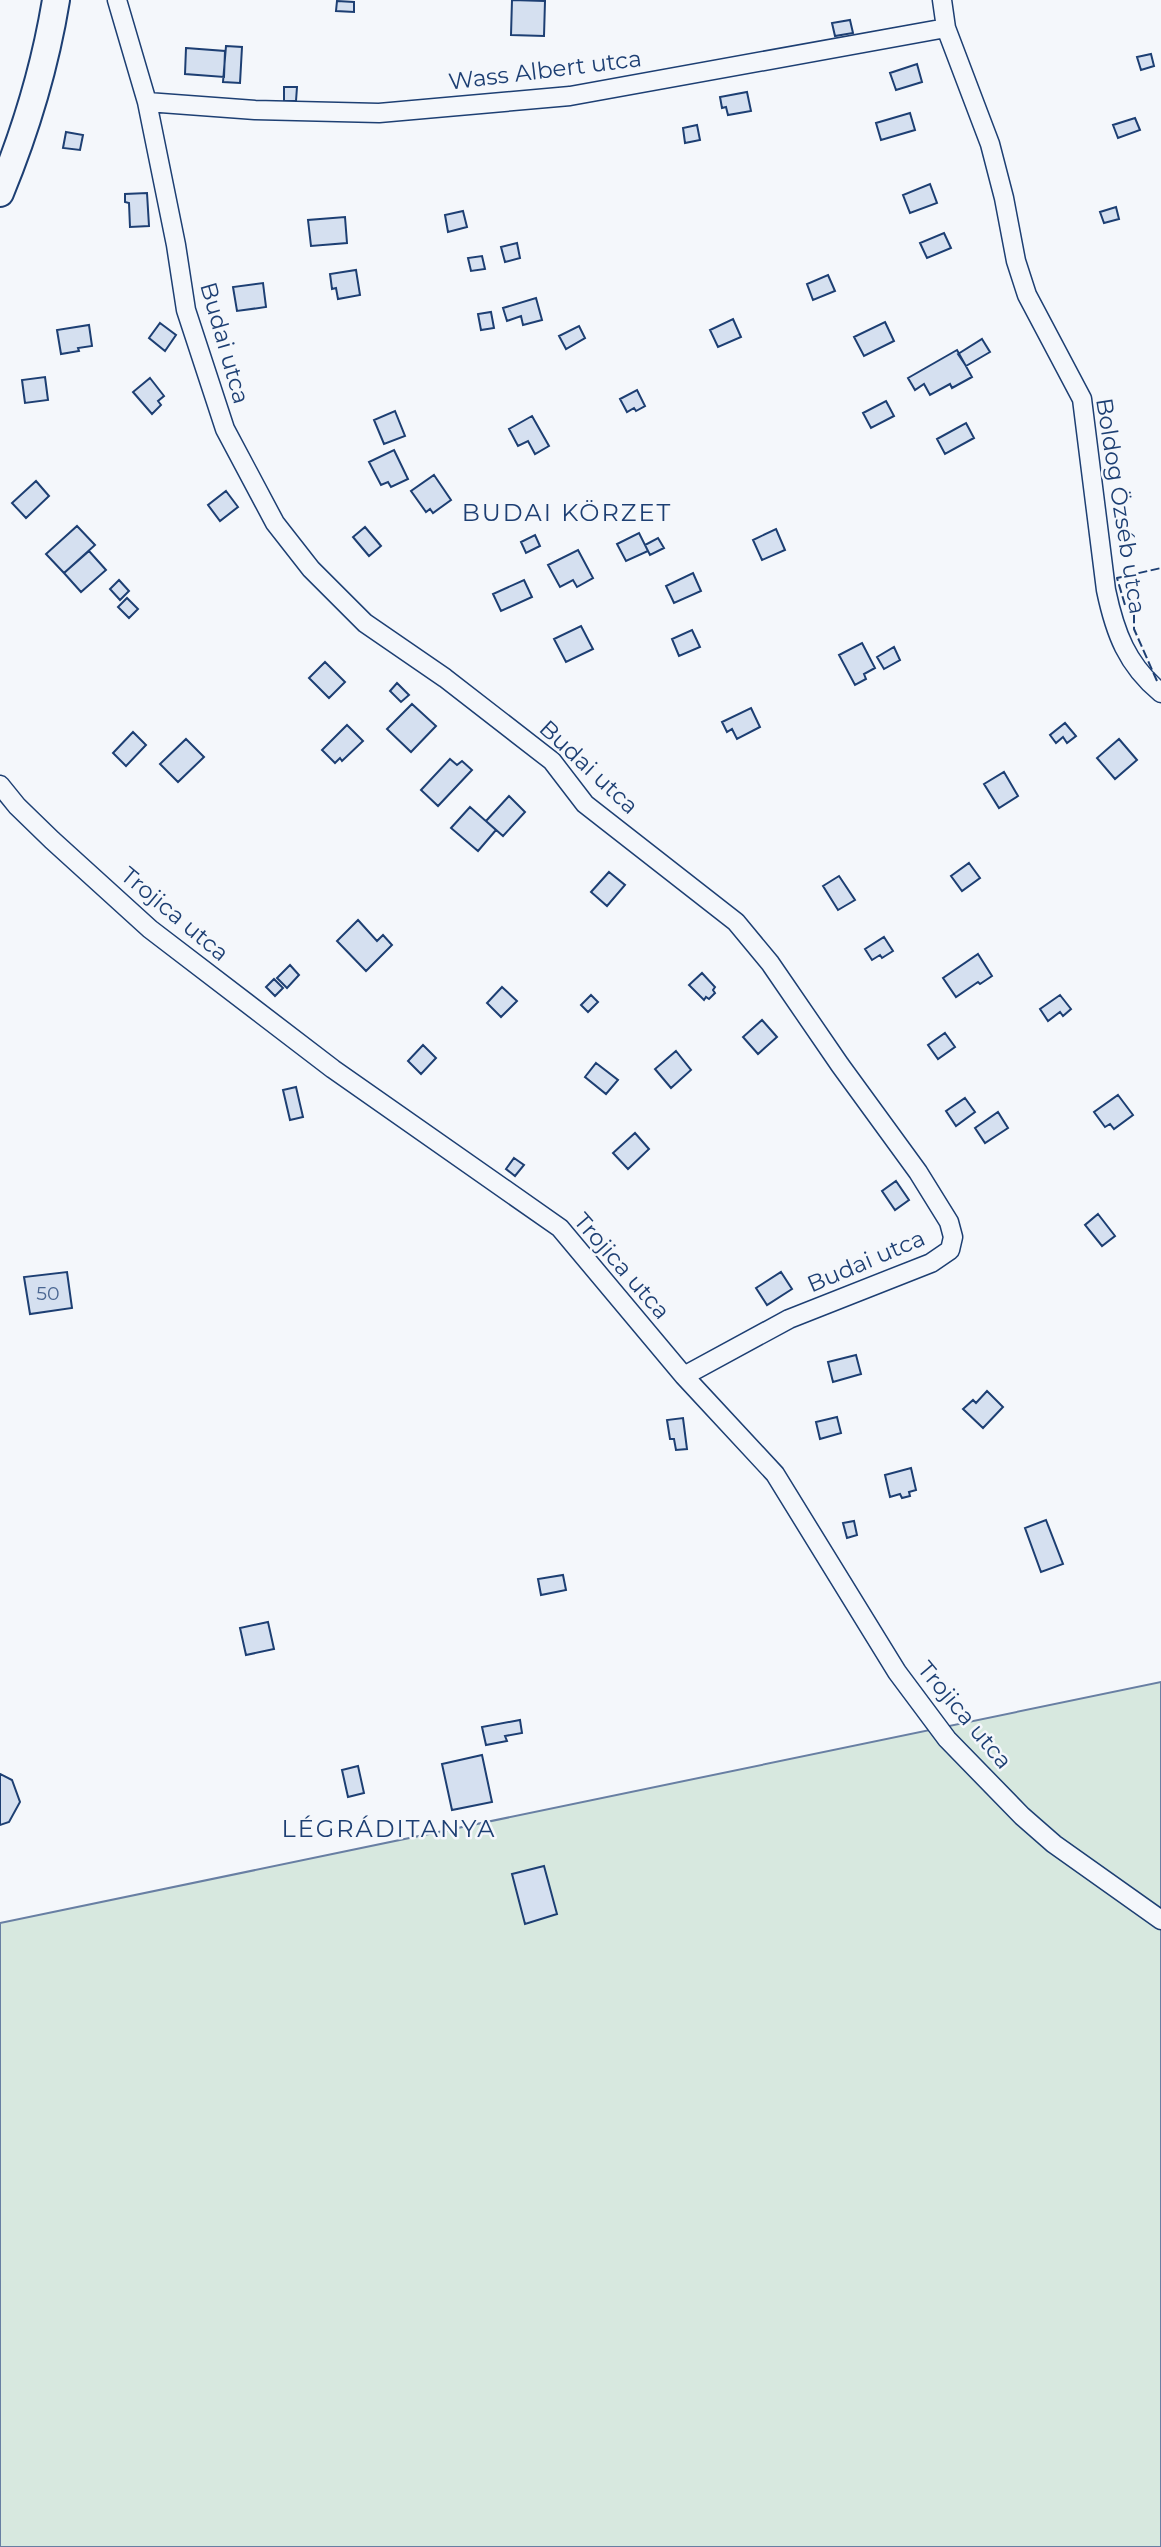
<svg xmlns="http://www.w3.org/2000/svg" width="1161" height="2547" viewBox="0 0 1161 2547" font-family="Montserrat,sans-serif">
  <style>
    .green { fill: #d7e8df; stroke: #687fa3; stroke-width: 2 }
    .building { fill: #d5e0f0; stroke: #1d3f73; stroke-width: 2 }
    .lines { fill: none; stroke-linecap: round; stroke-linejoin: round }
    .street-casing { stroke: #1d3f73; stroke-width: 21 }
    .secondary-casing { stroke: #1d3f73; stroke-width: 30 }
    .street { stroke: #f4f7fb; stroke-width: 18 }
    .secondary { stroke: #f4f7fb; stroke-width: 26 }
    .fence { stroke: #1d3f73; stroke-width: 2; stroke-dasharray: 9 3.5; stroke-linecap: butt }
    .labels { text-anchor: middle; stroke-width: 5; stroke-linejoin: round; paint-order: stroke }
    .number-label { font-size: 19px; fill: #4b6792 }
    .street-label { font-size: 23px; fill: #1d3f73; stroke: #f4f7fb }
    .neighbourhood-label { font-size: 24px; letter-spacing: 2px; fill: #1d3f73; stroke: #f4f7fb }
  </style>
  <rect width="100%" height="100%" fill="#f4f7fb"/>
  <path class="green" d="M1161,1682V2547H0V1923Z"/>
  <path class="building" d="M512,0L545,1L544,36L511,35Z
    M337,1L354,2V12L336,11Z
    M850,20L853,33L835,36L832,23Z
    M226,46L242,47L240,83L223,82Z
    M186,48L225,51L224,77L185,74Z
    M1151,54L1154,66L1141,70L1137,57Z
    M917,64L922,82L896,90L890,73Z
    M284,87H297L296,101H284Z
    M747,92L751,111L728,115L726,107L722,108L720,97Z
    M910,113L915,130L881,140L876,123Z
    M1135,118L1140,130L1118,138L1113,125Z
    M697,125L700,140L685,143L683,128Z
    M66,132L83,135L80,150L63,148Z
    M930,184L937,203L910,213L903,195Z
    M147,193L149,226L130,227L129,203L125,202V194Z
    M1116,207L1119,219L1104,223L1100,212Z
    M463,211L467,227L448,232L445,215Z
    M345,217L347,243L311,246L308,220Z
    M944,233L951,248L927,258L920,243Z
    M517,243L520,258L505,262L501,247Z
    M482,256L485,269L471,271L468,258Z
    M356,270L360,295L338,299L336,288L332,289L330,274Z
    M828,275L835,291L813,300L807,284Z
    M263,283L266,307L237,311L233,287Z
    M536,298L542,320L523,325L521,316L507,321L503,308Z
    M491,312L494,328L481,330L478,314Z
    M733,319L741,337L718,347L710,330Z
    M885,322L894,341L864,356L854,337Z
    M160,323L176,335L165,351L149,338Z
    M89,325L92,346L78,348L79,351L61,354L57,330Z
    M579,326L585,338L566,349L559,336Z
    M982,339L990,352L966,366L958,354Z
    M957,350L972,377L952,388L950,384L930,395L924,384L915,390L908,378Z
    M45,377L48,400L25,403L22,380Z
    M150,378L164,396L158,401L161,405L152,414L133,392Z
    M637,390L645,406L636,411L634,408L627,412L620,399Z
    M886,401L894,416L871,428L863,413Z
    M395,411L405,436L384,444L374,420Z
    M532,416L549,446L535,454L528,441L518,446L509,429Z
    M966,423L974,438L945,454L937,439Z
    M394,450L408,479L391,487L388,482L381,485L369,462Z
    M434,475L451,500L433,513L430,509L426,512L411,491Z
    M36,481L49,496L26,518L12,503Z
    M226,491L238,507L220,521L208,505Z
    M77,526L95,545L64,573L46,554Z
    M365,527L381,546L369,556L353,537Z
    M776,529L785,550L762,560L753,540Z
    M639,533L648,551L626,561L617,544Z
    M535,535L540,546L526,553L521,542Z
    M658,538L664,548L650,555L645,545Z
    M578,550L593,578L577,587L573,580L560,587L548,565Z
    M89,551L106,570L81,592L64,573Z
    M693,573L701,591L674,603L666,586Z
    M119,580L129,591L120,600L110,589Z
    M524,580L532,597L501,611L493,594Z
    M127,598L138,609L129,618L118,607Z
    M581,626L593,649L566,662L554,639Z
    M692,630L700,647L679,656L672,639Z
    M862,643L875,668L864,674L866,679L855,685L839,655Z
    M894,647L900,660L884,669L877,657Z
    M325,662L345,682L329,698L309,678Z
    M397,683L409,695L401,702L390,691Z
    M412,704L436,726L411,752L387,729Z
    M751,708L760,727L737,739L732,729L727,732L722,722Z
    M1065,723L1076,736L1067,743L1063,737L1056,743L1050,735Z
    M347,725L363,741L342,761L340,758L335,763L322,750Z
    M133,732L146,745L126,766L113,753Z
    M186,739L204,757L178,782L160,764Z
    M1119,739L1137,760L1115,779L1097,758Z
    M450,759L457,765L462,761L472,770L438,806L421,790Z
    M1004,772L1018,796L999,808L984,784Z
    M509,796L525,812L503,836L486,821Z
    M470,807L496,830L478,851L451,828Z
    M969,863L980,878L962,891L951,876Z
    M609,872L625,885L607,906L591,892Z
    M839,876L855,900L838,910L823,886Z
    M358,920L377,941L383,935L392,945L366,971L337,941Z
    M884,937L893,951L882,958L880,955L872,960L865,949Z
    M978,954L992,976L980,984L978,982L956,997L943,978Z
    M290,965L299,975L287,988L277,978Z
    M702,973L715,987L713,990L715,993L709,999L706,997L704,1000L689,985Z
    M274,979L283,988L275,996L266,987Z
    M502,987L517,1001L501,1017L487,1003Z
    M591,995L598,1002L588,1012L581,1005Z
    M1060,995L1071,1009L1063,1016L1060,1012L1048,1021L1040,1009Z
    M762,1020L777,1037L758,1054L743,1037Z
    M945,1033L955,1047L938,1059L928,1045Z
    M423,1045L436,1058L421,1074L408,1061Z
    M676,1051L691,1070L671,1088L655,1069Z
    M596,1063L618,1080L606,1094L585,1077Z
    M296,1087L303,1117L290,1120L283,1090Z
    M1118,1095L1133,1115L1114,1129L1110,1124L1105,1127L1094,1112Z
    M965,1098L975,1112L956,1126L946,1111Z
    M998,1112L1008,1128L985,1143L975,1128Z
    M635,1133L649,1149L628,1169L613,1153Z
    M514,1158L524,1165L515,1176L506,1169Z
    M896,1181L909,1200L895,1210L882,1191Z
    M1098,1214L1115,1236L1102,1246L1085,1225Z
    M67,1272L72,1308L30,1314L24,1277Z
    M781,1272L792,1289L767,1305L756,1288Z
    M856,1355L861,1374L833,1382L828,1362Z
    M987,1391L1003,1407L983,1428L963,1409L973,1400L976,1403Z
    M837,1417L841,1433L820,1439L816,1422Z
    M683,1418L687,1449L676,1450L674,1439H670L667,1420Z
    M911,1468L916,1490L909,1492L910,1496L902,1498L900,1494L890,1497L885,1475Z
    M1046,1520L1063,1564L1041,1572L1025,1528Z
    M854,1521L857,1535L847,1538L843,1523Z
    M563,1575L566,1590L541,1595L538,1579Z
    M268,1622L274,1649L246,1655L240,1628Z
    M520,1720L522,1733L505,1736L507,1741L486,1745L482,1727Z
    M482,1755L492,1802L452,1810L442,1764Z
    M358,1766L364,1793L348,1797L342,1770Z
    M0,1774L12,1780L20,1802L9,1822L0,1825Z
    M544,1866L557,1914L525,1924L512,1874Z"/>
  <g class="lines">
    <defs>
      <path id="street" d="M117,0L147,102L176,245L186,310L225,429L275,523L311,569L365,623L445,678L552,761L585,804L736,922L770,963L840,1065L918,1172L949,1222L953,1237L950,1250L931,1263L789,1319L684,1376
        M942,0L946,28L990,144L1004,198L1016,261L1027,295L1082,399L1106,590C1115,633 1127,665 1161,693
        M147,102L255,110L379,113L570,96L946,28
        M0,785L17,806L52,840L150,929L333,1069L560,1228L684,1376L775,1474L897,1672L947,1739L1022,1816L1054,1844L1161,1920"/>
      <path id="secondary" d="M0,193C26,130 45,67 56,0"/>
    </defs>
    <use href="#street" class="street-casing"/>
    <use href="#secondary" class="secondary-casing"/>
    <use href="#street" class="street"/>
    <use href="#secondary" class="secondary"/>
    <path class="fence" d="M1157,681L1134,629V608L1125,605L1117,578L1161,568"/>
  </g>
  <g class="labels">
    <g class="number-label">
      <text x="48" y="1300">50</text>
    </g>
    <g class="street-label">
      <text transform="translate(545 70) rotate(-7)" y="8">Wass Albert utca</text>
      <text transform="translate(225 343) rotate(74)" y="8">Budai utca</text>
      <text transform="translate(1121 506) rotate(81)" y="8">Boldog Özséb utca</text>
      <text transform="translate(589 767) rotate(43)" y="8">Budai utca</text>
      <text transform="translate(175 914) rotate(40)" y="8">Trojica utca</text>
      <text transform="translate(866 1261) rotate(-23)" y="8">Budai utca</text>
      <text transform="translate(622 1266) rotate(49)" y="8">Trojica utca</text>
      <text transform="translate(965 1715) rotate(50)" y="8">Trojica utca</text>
    </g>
    <g class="neighbourhood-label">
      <text x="567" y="521">BUDAI KÖRZET</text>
      <text x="389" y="1837">LÉGRÁDITANYA</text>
    </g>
  </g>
</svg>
